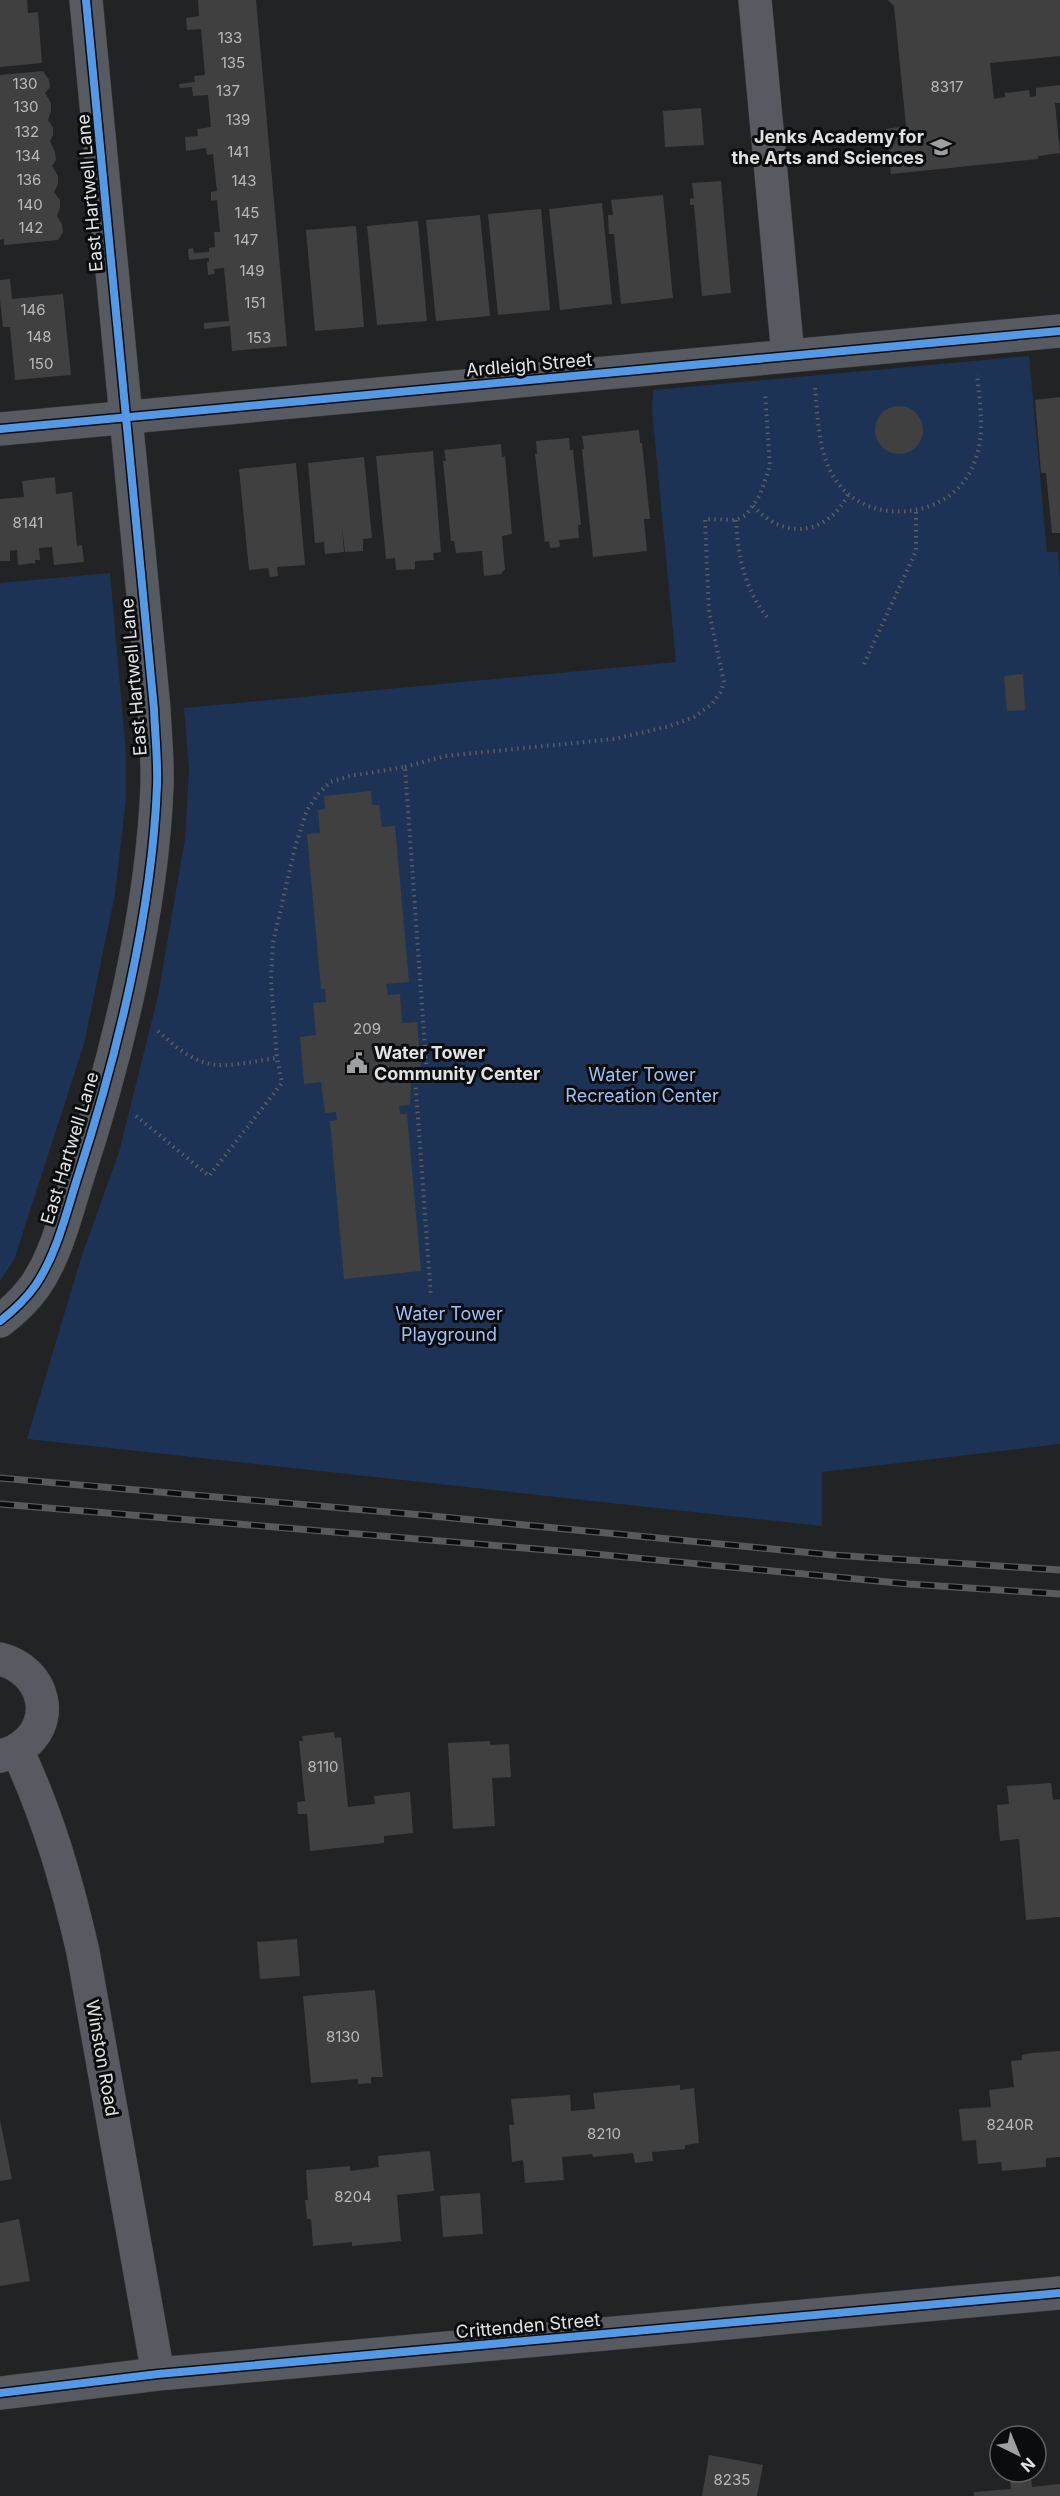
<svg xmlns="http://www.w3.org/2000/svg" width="1060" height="2496" viewBox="0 0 1060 2496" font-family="Inter,sans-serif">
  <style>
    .green { fill: #1c3355 }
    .building { fill: #404041 }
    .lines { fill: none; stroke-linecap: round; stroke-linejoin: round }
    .street-casing { stroke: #3e3e3f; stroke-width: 34 }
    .path { stroke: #5c5e63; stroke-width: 4; stroke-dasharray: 1.5 4.5; stroke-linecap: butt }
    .street { stroke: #575a60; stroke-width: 33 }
    .rail-casing { stroke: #595a5e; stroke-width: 7 }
    .rail { stroke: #0b0c0d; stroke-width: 4.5; stroke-dasharray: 14; stroke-linecap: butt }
    .cycleway-casing { stroke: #0b0c0d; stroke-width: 11 }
    .cycleway { stroke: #5399e6; stroke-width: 8 }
    .labels { text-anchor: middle; stroke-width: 6; stroke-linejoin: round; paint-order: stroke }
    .number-label { font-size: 15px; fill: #b9babb }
    .poi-label { font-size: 18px; font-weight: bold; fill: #e1e2e4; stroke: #0b0c0d; text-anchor: end }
    .street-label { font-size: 18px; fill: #e1e2e4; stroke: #0b0c0d }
    .park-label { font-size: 18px; fill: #9cc0f7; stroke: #0b0c0d }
  </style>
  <rect width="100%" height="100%" fill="#222325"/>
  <path class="green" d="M1029,356L1047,552H1058L1060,578V1444L822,1472V1526L27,1439L81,1258L119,1152L158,996L185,839L189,769L184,708L676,662L652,410L653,390Z
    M110,573L126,753V799L115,894L84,1044L14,1260L0,1281V583Z"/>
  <path class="building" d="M0,0H27L28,13L38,12L42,63L0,67Z
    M198,0H256L287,346L232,351L230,326L204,329V323L229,321L224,268L214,269L215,274L208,275L207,262H209V258L189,260L188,249L193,248L194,253L209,252V248L215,247L214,232H220L217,200L211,201V192L217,191L213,154L207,155L206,148L186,151L185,137L198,136L197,129L211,127L208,95L193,96L192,87L180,88L179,84L195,82L194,76L205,75L201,29L187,30L186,18L199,16Z
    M888,0H1060V56L990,63L994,99L1005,97V93L1029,90L1030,97L1036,96V88L1060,85V103H1055L1060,153L1038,156V159L891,174L886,129L906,126L894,6Z
    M43,71L49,80L50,87L45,93L51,103V111L48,120L53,128V135L50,141L55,152L56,160L52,166L58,176V184L54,192L60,200V208L57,216L62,224L63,232L58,240L4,245V239L0,240V75Z
    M701,108L704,145L665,147L663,111Z
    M721,181L731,293L702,296L694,205H690V199L694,198L692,183Z
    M663,195L673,298L621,304L614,234H609L608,215H613L611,200Z
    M602,203L612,304L560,310L549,209Z
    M541,209L550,310L498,315L488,214Z
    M480,215L490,316L436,321L426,220Z
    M418,221L427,321L377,325L367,226Z
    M356,226L364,327L315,331L306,230Z
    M10,279L12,299L63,294L71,375L15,380L10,327H3L0,300V280Z
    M1060,397V533H1052L1046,473H1041L1035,400Z
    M875 430a24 24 0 1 1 48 0a24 24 0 1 1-48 0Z
    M639,430L640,443H642L650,519H644L647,551L593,557L582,449H584L582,436Z
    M569,438L570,450H573L581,525H578L579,538L559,540L560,547L550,548L549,541L545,542L535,454H537L536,441Z
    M501,444L502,457L505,456L512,534L502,536L505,569L501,574L484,576L482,551L456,553L454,541H451L443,461H446L444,450Z
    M433,451L441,552L433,553L434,560L415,561V569L396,570L395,558L386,559L376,456Z
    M364,457L372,538L363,539V551L345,552L342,526L344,552L325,554L324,542L315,543L308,463Z
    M296,463L305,565L277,567L278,576L270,577L268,568L249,570L239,469Z
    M55,477L56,494L72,492L77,546L82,545L84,562L54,565L52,547L39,548L40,560H35V563L18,565L17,550L10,551V561H0V499L24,497L22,481Z
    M1023,674L1025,710L1007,711L1004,676Z
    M371,791L372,805H379L382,827L395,826L409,982L386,984L388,995L400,994L402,1023L417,1022L422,1076L411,1077L410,1105L399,1106L400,1114H407L421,1271L344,1279L330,1121L337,1120L336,1112L325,1113L321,1082L304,1084L300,1037L316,1035L313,1003L326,1002L325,989H321L307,834L320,833L318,810L325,809L324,796Z
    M334,1732L335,1738L341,1737L348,1807L375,1804L374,1796L410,1792L413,1833L384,1836V1843L310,1851L307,1814H298L297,1802L305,1801L299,1741H303L302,1736Z
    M490,1741V1745L509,1744L511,1777L492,1778L495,1826L453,1829L448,1743Z
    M1051,1783L1053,1800L1060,1799V1917L1026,1920L1019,1839L1000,1841L997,1805L1009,1804L1007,1786Z
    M297,1939L300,1976L260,1979L257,1942Z
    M375,1990L383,2077H371V2083L358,2084V2079L311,2083L303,1996Z
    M1060,2051V2157L1046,2158V2167L1002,2171L1001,2162L978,2164L976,2140L962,2141L959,2109L991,2107L989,2090L1014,2087L1011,2061L1022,2060V2055L1032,2053Z
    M680,2085V2090L694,2088L699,2143L685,2145V2149L652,2152L653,2161L635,2163L633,2153L593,2157L592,2154L562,2157L564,2180L525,2183L523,2160L512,2162L509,2125H514L511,2099L570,2095L571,2111L595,2109L593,2093Z
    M0,2120L12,2179L0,2181Z
    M430,2151L434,2191L397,2195L401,2241L352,2246V2242L313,2246L311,2219H307L305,2200H308L306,2170L350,2166V2171L379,2167L378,2156Z
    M480,2193L483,2234L443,2237L440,2196Z
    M19,2219L30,2281L0,2286V2223Z
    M709,2455L763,2465L757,2496H702Z
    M1031,2476L1032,2487L1060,2484V2496H974V2492L1011,2489L1010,2477Z"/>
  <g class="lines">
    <defs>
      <path id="street" d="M755,0L788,356
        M0,429L1060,331
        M0,1321C13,1311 25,1300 35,1286C57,1254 66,1213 78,1176C117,1056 152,913 157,786C158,760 155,734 154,709L86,0
        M0,1659C45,1670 59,1724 18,1749C13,1753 6,1754 0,1756
        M17,1750C48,1816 67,1882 83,1952L158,2374
        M0,2393L158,2374L1060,2293"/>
    </defs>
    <use href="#street" class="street-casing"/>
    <path class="path" d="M815,388C818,418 818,450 833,476C862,526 943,522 970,472C987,441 980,407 977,374
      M753,506C784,540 826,536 848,495
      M736,520C738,556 744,588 767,617
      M864,664L916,551V511
      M405,767L445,756L614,739L670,726L694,717L712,704L720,693L724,682L709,612L705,519L736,520L746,515L760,495L770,466L765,393
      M158,1031C205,1075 218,1067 277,1058L271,982L273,943L295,847L307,810L318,794L330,782L350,776L405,767L427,1076L415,1077L431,1297
      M136,1116L209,1176L282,1083L277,1058"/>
    <use href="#street" class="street"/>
    <defs>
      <path id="rail" d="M0,1478L422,1515L833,1555L1060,1570
        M0,1504L584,1553L909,1584L1060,1594"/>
    </defs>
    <use href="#rail" class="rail-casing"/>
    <use href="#rail" class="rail"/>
    <defs>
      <path id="cycleway" d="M0,429L1060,331
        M0,1321C13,1311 25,1300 35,1286C57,1254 66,1213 78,1176C117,1056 152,913 157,786C158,760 155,734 154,709L86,0
        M0,2393L158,2374L1060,2293"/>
    </defs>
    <use href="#cycleway" class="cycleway-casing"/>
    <use href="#cycleway" class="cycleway"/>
  </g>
  <defs>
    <symbol id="school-bare" viewBox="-9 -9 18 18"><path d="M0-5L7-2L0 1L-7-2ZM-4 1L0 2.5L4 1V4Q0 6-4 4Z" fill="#9e9fa1" stroke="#0b0c0d" stroke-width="2.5" paint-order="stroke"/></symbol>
    <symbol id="civic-bare" viewBox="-9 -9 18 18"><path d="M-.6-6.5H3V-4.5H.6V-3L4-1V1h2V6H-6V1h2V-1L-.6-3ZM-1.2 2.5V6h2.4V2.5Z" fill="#9e9fa1" stroke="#0b0c0d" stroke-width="2.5" paint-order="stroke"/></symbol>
  </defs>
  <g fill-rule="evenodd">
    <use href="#school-bare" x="926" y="132" width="30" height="30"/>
    <use href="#civic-bare" x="342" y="1048" width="30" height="30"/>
  </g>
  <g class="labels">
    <g class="number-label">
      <text x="230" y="43">133</text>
      <text x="233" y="68">135</text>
      <text x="25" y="89">130</text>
      <text x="947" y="92">8317</text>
      <text x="228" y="96">137</text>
      <text x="26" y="112">130</text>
      <text x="238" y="125">139</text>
      <text x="27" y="137">132</text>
      <text x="238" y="157">141</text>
      <text x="28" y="161">134</text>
      <text x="29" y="185">136</text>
      <text x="244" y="186">143</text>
      <text x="30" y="210">140</text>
      <text x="247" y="218">145</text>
      <text x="31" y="233">142</text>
      <text x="246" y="245">147</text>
      <text x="252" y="276">149</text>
      <text x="255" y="308">151</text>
      <text x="33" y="315">146</text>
      <text x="39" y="342">148</text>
      <text x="259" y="343">153</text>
      <text x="41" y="369">150</text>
      <text x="28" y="528">8141</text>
      <text x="367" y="1034">209</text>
      <text x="323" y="1772">8110</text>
      <text x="343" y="2042">8130</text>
      <text x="1010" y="2130">8240R</text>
      <text x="604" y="2139">8210</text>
      <text x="353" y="2202">8204</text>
      <text x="732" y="2485">8235</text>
    </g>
    <g class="poi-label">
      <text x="924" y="143">Jenks Academy for<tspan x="924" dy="21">the Arts and Sciences</tspan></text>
      <text x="374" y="1059" text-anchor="start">Water Tower<tspan x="374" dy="21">Community Center</tspan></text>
    </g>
    <g class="street-label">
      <text transform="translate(90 193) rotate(-95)" y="6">East Hartwell Lane</text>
      <text transform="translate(529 365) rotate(-5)" y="6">Ardleigh Street</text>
      <text transform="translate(134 677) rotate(-95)" y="6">East Hartwell Lane</text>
      <text transform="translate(70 1148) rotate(-73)" y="6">East Hartwell Lane</text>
      <text transform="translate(102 2058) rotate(80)" y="6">Winston Road</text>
      <text transform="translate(528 2326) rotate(-5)" y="6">Crittenden Street</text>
    </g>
    <g class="park-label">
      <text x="642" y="1081">Water Tower<tspan x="642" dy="21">Recreation Center</tspan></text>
      <text x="449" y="1320">Water Tower<tspan x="449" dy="21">Playground</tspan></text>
    </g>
  </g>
  <g transform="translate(1018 2454) rotate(137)"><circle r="28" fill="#0b0c0d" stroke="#616263" stroke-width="1.5"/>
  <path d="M0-4.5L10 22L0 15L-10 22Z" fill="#9e9fa1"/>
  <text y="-9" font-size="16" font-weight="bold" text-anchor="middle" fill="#e1e2e4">N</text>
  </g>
</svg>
